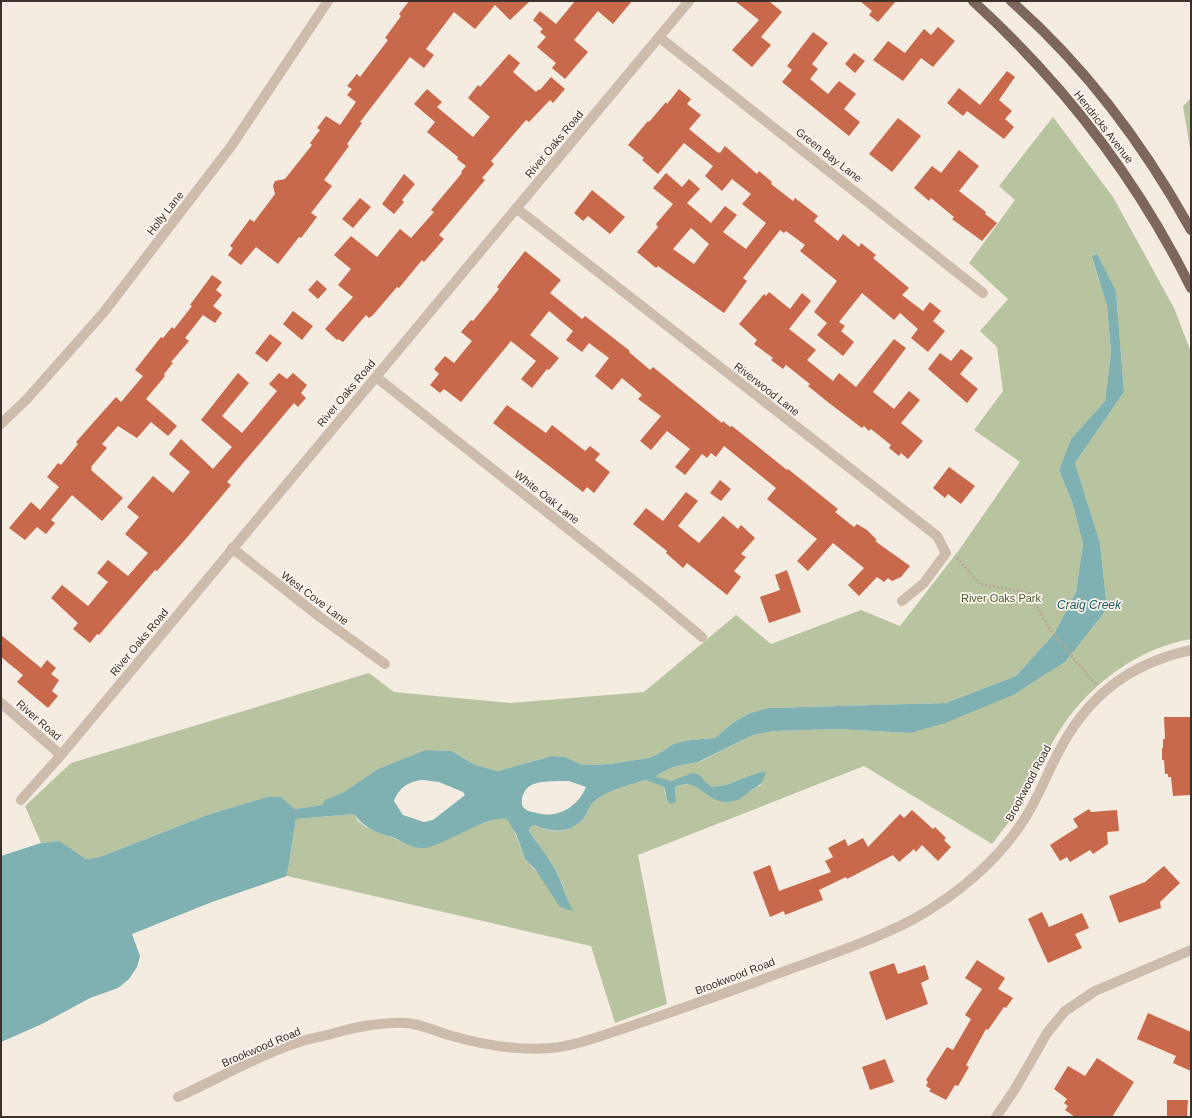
<svg xmlns="http://www.w3.org/2000/svg" width="1192" height="1118" viewBox="0 0 1192 1118" font-family="Arial,sans-serif">
  <style>
    .green { fill: #b8c4a0 }
    .water { fill: #7fb0b2; fill-rule: evenodd }
    .building { fill: #c8694b; fill-rule: evenodd }
    .lines { fill: none; stroke-linecap: round; stroke-linejoin: round }
    .path { stroke: #b9a596; stroke-width: 2.5; stroke-dasharray: 2 2; stroke-linecap: butt }
    .minor { stroke: #cdbbac; stroke-width: 10 }
    .major { stroke: #7d675c; stroke-width: 10 }
    .labels { text-anchor: middle; stroke-width: 3.5; stroke-linejoin: round; paint-order: stroke }
    .street-label { font-size: 11px; fill: #3b302b; stroke: #fbf5ee }
    .park-label { font-size: 11px; fill: #4a5a2e; stroke: #fbf5ee }
    .water-label { font-size: 12px; font-style: italic; fill: #1f5a5e; stroke: #fbf5ee }
  </style>
  <rect width="100%" height="100%" fill="#f4ebe1"/>
  <path class="green" d="M1191,98V154L1183,106Z
    M1053,117L1113,197L1174,308L1191,352V639C1139,648 1091,683 1062,727C1046,750 1036,778 1023,802C1014,817 1002,830 992,844L864,766L638,855L667,1004L615,1023L591,946L287,876L296,819L354,814L358,821L366,827L415,847L435,845L466,830L501,817L507,819L511,823L525,859L572,911C568,901 565,891 561,881C553,862 540,848 529,831L530,827L535,825C552,834 570,834 583,819C588,813 590,803 597,799C611,789 630,785 647,780L664,787L665,794L676,800L675,787C689,780 698,787 709,796L750,791L760,786L766,771L754,774L726,785L712,787L706,784L700,775L672,781L655,777L657,775L673,767L699,762L753,735L773,731L838,729L910,733L1066,661L1107,609L1100,543L1075,463L1124,392L1116,291L1092,258L1107,306L1111,353L1105,401L1071,439L1059,470L1072,502L1083,544L1076,592L1054,634L1016,676L946,703L769,708L750,713L734,722L715,738L690,740L673,744L658,754L649,758L609,764L590,765L580,764L566,757L552,756L498,771L475,765L452,751L425,750L378,769L344,792L326,800L324,805L295,809L281,797H267L207,815L100,857L86,859L60,841L41,843L25,806L71,763L369,673L394,692L511,703L644,692L736,615L771,644L861,610L900,626L959,550L1020,462L974,430L1003,391L997,347L980,331L1008,299L969,263L1015,200L999,186Z"/>
  <path class="water" d="M1097,254L1116,291L1124,392L1075,463L1100,543L1107,609L1066,661L1013,695L945,723L910,733L838,729L773,731L753,735L698,762L673,767L657,775L656,777L672,781L692,773L700,775L706,783L712,787L726,785L754,774L766,771C763,784 760,785 750,791C746,794 741,799 737,800C707,810 700,774 675,787L676,801L672,804L668,802L664,787L646,780C630,785 611,789 597,799C590,803 588,813 583,819C570,834 552,833 535,825L530,827L529,831C540,848 554,863 561,882C565,892 568,902 573,911L560,907L535,869L525,859L516,834L507,819C489,814 444,846 424,848C413,849 402,841 392,837C377,833 363,827 354,814L296,819L287,876L212,902L132,934L140,956L137,967L129,979L118,988L90,998L42,1024L1,1042V856L41,843L60,841L86,859L100,857L207,815L267,797H281L295,809L323,805L325,800L344,792L378,769L425,750L452,751L475,765L498,771L552,756L566,757L580,764L590,765L609,764L649,758L658,754L673,744L690,740L715,738L734,722L750,713L769,708L946,703L1016,676L1054,634L1076,592L1083,544L1072,502L1059,470L1071,439L1105,401L1111,353L1107,306L1092,257ZM423,780L439,782L463,792L465,795L433,820L424,822L403,815L394,801C399,787 409,781 423,780ZM557,781H569L586,787C578,807 557,819 537,813C532,812 526,811 523,807C521,804 522,801 522,798C526,781 542,782 557,781Z"/>
  <path class="building" d="M409,1H530L510,20L495,5L475,29L454,12L426,49L434,55L424,68L410,57L360,122L362,123L347,144L349,146L324,180L332,186L311,213L317,217L301,238L299,237L278,264L256,247L241,265L228,255L233,248L230,246L250,219L254,222L275,194L273,186L275,181L285,179L312,145L310,143L320,130L317,128L326,116L340,125L356,102L347,95L352,89L347,86L357,74L360,77L388,40L385,38L401,16L399,14Z
    M575,1H632L613,24L598,11L574,40L588,52L565,79L552,68L556,63L537,47L546,37L540,32L543,29L533,20L540,11L556,24Z
    M735,1H769L782,12L761,37L771,45L752,67L732,50L759,20Z
    M860,1H896L878,22L869,15L872,11Z
    M938,27L955,41L933,67L921,58L903,81L873,60L888,41L905,53L924,29L931,35Z
    M813,32L828,43L812,64L818,69L810,79L828,94L839,81L856,94L844,109L860,122L849,136L782,82L792,70L787,66Z
    M854,53L865,61L855,73L845,64Z
    M509,54L520,63L513,72L536,92L539,89L540,90L551,77L565,89L553,103L550,100L529,122L526,120L491,161L494,164L482,178L485,180L439,235L444,239L424,262L422,260L399,288L397,287L373,315L369,318L366,315L343,342L338,339L337,340L325,329L353,297L338,285L351,269L334,255L351,236L377,257L400,229L411,238L434,212L431,210L462,173L461,172L466,166L457,159L458,157L427,132L435,122L414,104L427,89L442,102L437,107L473,137L490,117L468,98L478,85L480,87Z
    M1007,71L1015,77L999,100L1012,111L1005,119L1014,127L1004,139L967,111L963,116L947,103L959,88L980,105Z
    M679,89L691,99L687,104L701,115L689,129L717,152L720,153L725,146L757,174L759,171L772,182L771,184L793,201L795,198L818,216L814,221L838,241L843,234L859,247L861,243L876,255L873,258L909,288L902,295L923,311L930,302L941,311L933,321L945,331L928,352L911,338L918,329L900,313L894,320L862,293L839,322L845,326L841,331L854,342L843,356L817,335L827,323L814,312L837,281L800,251L805,245L786,231L784,233L780,230L743,278L747,281L724,313L658,266L656,268L637,252L658,227L656,224L673,204L653,188L666,173L682,187L689,179L700,189L687,203L711,223L725,206L737,215L723,232L746,249L766,223L742,204L751,194L732,179L722,191L705,176L713,166L684,143L658,174L642,160L644,158L628,145L648,121L649,122L666,102L667,104ZM691,228L709,244L694,264L673,249Z
    M898,118L921,136L892,172L869,154Z
    M959,150L979,166L959,191L986,212L985,214L997,223L982,241L952,219L954,217L931,198L929,201L914,188L932,166L941,173Z
    M404,174L415,184L402,200L404,202L394,214L382,204Z
    M592,190L625,217L610,234L588,216L583,221L574,213Z
    M360,198L371,207L353,228L342,219Z
    M525,251L561,280L550,293L582,319L585,316L630,351L629,352L650,370L653,367L722,423L723,421L730,427L732,426L787,470L788,469L838,509L835,512L854,527L857,524L867,530L877,540L875,541L910,566L901,577L892,581L888,578L884,582L877,577L859,596L848,585L864,568L833,543L808,571L797,561L817,539L767,499L776,488L724,446L716,457L711,453L707,458L702,454L685,475L675,467L690,449L667,431L651,450L640,441L661,416L638,399L642,395L622,378L612,390L595,376L609,358L589,343L582,352L566,340L573,331L549,311L530,335L559,358L549,370L547,369L532,388L521,379L536,361L511,341L461,402L444,389L440,393L430,385L439,374L434,369L445,356L454,363L472,341L461,332L471,320L473,321L499,289L497,287Z
    M212,275L222,282L216,290L222,295L213,306L222,313L215,323L203,315L185,338L189,341L171,362L173,363L164,374L165,376L146,399L177,426L168,436L151,422L137,438L118,426L102,444L107,448L91,467L92,468L91,470L123,498L102,521L72,495L51,520L55,523L46,534L37,527L25,540L9,528L31,502L40,510L59,487L47,477L58,463L61,465L78,444L76,442L116,397L121,402L143,376L135,370L161,337L163,338L172,327L174,329L192,306L190,305Z
    M317,280L327,289L318,299L308,290Z
    M769,292L790,309L802,293L811,301L789,329L816,350L807,360L833,381L839,373L856,387L894,339L906,348L873,392L894,409L909,391L920,400L901,423L923,441L908,459L901,453L899,456L889,448L891,445L871,429L869,431L864,426L862,428L829,403L808,386L810,384L786,365L783,369L771,360L773,358L754,344L757,340L739,324L764,294L766,296Z
    M293,311L313,326L302,340L283,324Z
    M270,334L282,343L267,362L255,353Z
    M961,349L973,358L960,374L978,389L967,403L928,369L940,353L951,361Z
    M238,373L249,383L222,416L242,433L277,391L269,384L279,373L287,379L293,373L307,385L301,393L306,398L298,407L294,403L227,482L231,485L184,541L157,571L155,570L99,635L97,634L90,643L73,629L78,623L51,598L62,585L88,606L108,582L97,573L108,560L128,576L148,553L125,534L139,517L127,507L153,476L173,493L190,472L169,454L181,439L213,469L232,447L201,420Z
    M507,405L546,433L552,425L585,451L590,446L600,454L595,460L610,472L594,493L587,487L583,492L493,423Z
    M949,467L975,486L961,504L948,494L945,498L933,488Z
    M720,480L731,489L721,501L710,493Z
    M686,492L698,501L678,526L699,543L723,516L738,529L741,525L755,538L741,554L746,557L734,571L741,577L727,595L687,563L683,568L666,553L667,551L633,524L646,508L663,521Z
    M787,570L801,612L769,623L760,597L780,590L775,575Z
    M1,635L41,668L47,660L56,668L51,674L59,680L52,691L58,696L48,708L17,682L23,675L1,657Z
    M1164,717H1191V795L1173,796L1171,777H1168V774H1165L1164,760H1162V748H1163V739H1165Z
    M1089,809L1091,812L1117,810L1119,831L1107,832L1108,844L1093,854L1090,850L1070,862L1067,857L1060,861L1050,845L1078,827L1073,819Z
    M912,810L933,829L935,827L946,838L944,840L951,847L938,861L922,845L916,852L914,849L899,862L893,855L847,879L846,877L819,890L823,900L785,915L784,911L770,917L753,872L770,865L779,891L831,872L825,861L833,857L828,848L845,839L848,846L863,838L868,847L900,814L904,818Z
    M1164,866L1180,883L1160,902L1161,908L1119,923L1109,896L1145,882Z
    M1042,912L1049,927L1082,913L1089,928L1075,934L1082,948L1048,963L1028,919Z
    M977,960L1005,978L998,989L1013,998L1006,1008L1004,1007L988,1030L986,1029L966,1065L969,1067L958,1086L955,1085L946,1100L929,1091L931,1089L926,1086L928,1082L926,1080L947,1047L953,1050L971,1019L965,1015L982,989L965,978Z
    M894,963L898,974L925,965L929,979L921,983L928,1004L886,1020L869,972Z
    M1148,1013L1191,1032V1071L1173,1063L1176,1056L1137,1039Z
    M1097,1058L1134,1082L1112,1117H1075L1065,1110L1068,1106L1064,1103L1067,1099L1054,1089L1068,1066L1085,1076Z
    M885,1059L894,1082L870,1090L862,1067Z
    M1167,1100H1188L1187,1117H1167Z"/>
  <g class="lines">
    <path class="path" d="M957,558L980,584L1029,593L1051,631L1096,685"/>
    <path class="minor" d="M659,37L983,293
      M516,208L937,536L946,553L924,583L902,601
      M376,377L653,596L702,637
      M1,424L27,399L104,312L232,145L328,1
      M232,548L320,617L385,664
      M1,703L61,755
      M21,800L61,755L689,1
      M178,1097C219,1078 259,1055 302,1041C311,1038 321,1037 331,1034C355,1027 381,1022 406,1023C422,1024 437,1032 452,1036C484,1045 517,1051 551,1048C574,1046 597,1037 619,1030C664,1015 708,999 753,983C804,963 864,945 912,920C956,896 999,860 1025,818C1038,798 1046,776 1057,755C1086,697 1128,664 1191,650
      M996,1117L1015,1089L1047,1033L1065,1011L1095,991L1191,950"/>
    <path class="major" d="M973,1C1063,83 1137,179 1191,288
      M1011,1C1084,65 1144,145 1191,230"/>
  </g>
  <g class="labels">
    <g class="street-label">
      <text transform="translate(1104 127) rotate(52)" y="4">Hendricks Avenue</text>
      <text transform="translate(554 144) rotate(-50)" y="4">River Oaks Road</text>
      <text transform="translate(829 155) rotate(38)" y="4">Green Bay Lane</text>
      <text transform="translate(165 213) rotate(-52)" y="4">Holly Lane</text>
      <text transform="translate(767 389) rotate(38)" y="4">Riverwood Lane</text>
      <text transform="translate(346 393) rotate(-50)" y="4">River Oaks Road</text>
      <text transform="translate(547 497) rotate(38)" y="4">White Oak Lane</text>
      <text transform="translate(315 598) rotate(37)" y="4">West Cove Lane</text>
      <text transform="translate(139 642) rotate(-50)" y="4">River Oaks Road</text>
      <text transform="translate(39 720) rotate(41)" y="4">River Road</text>
      <text transform="translate(1028 783) rotate(-62)" y="4">Brookwood Road</text>
      <text transform="translate(735 976) rotate(-21)" y="4">Brookwood Road</text>
      <text transform="translate(261 1047) rotate(-23)" y="4">Brookwood Road</text>
    </g>
    <g class="park-label">
      <text x="1001" y="602">River Oaks Park</text>
    </g>
    <g class="water-label">
      <text x="1089" y="609">Craig Creek</text>
    </g>
  </g>
  <rect width="1192" height="1118" fill="none" stroke="#3b302b" stroke-width="4"/>
</svg>
